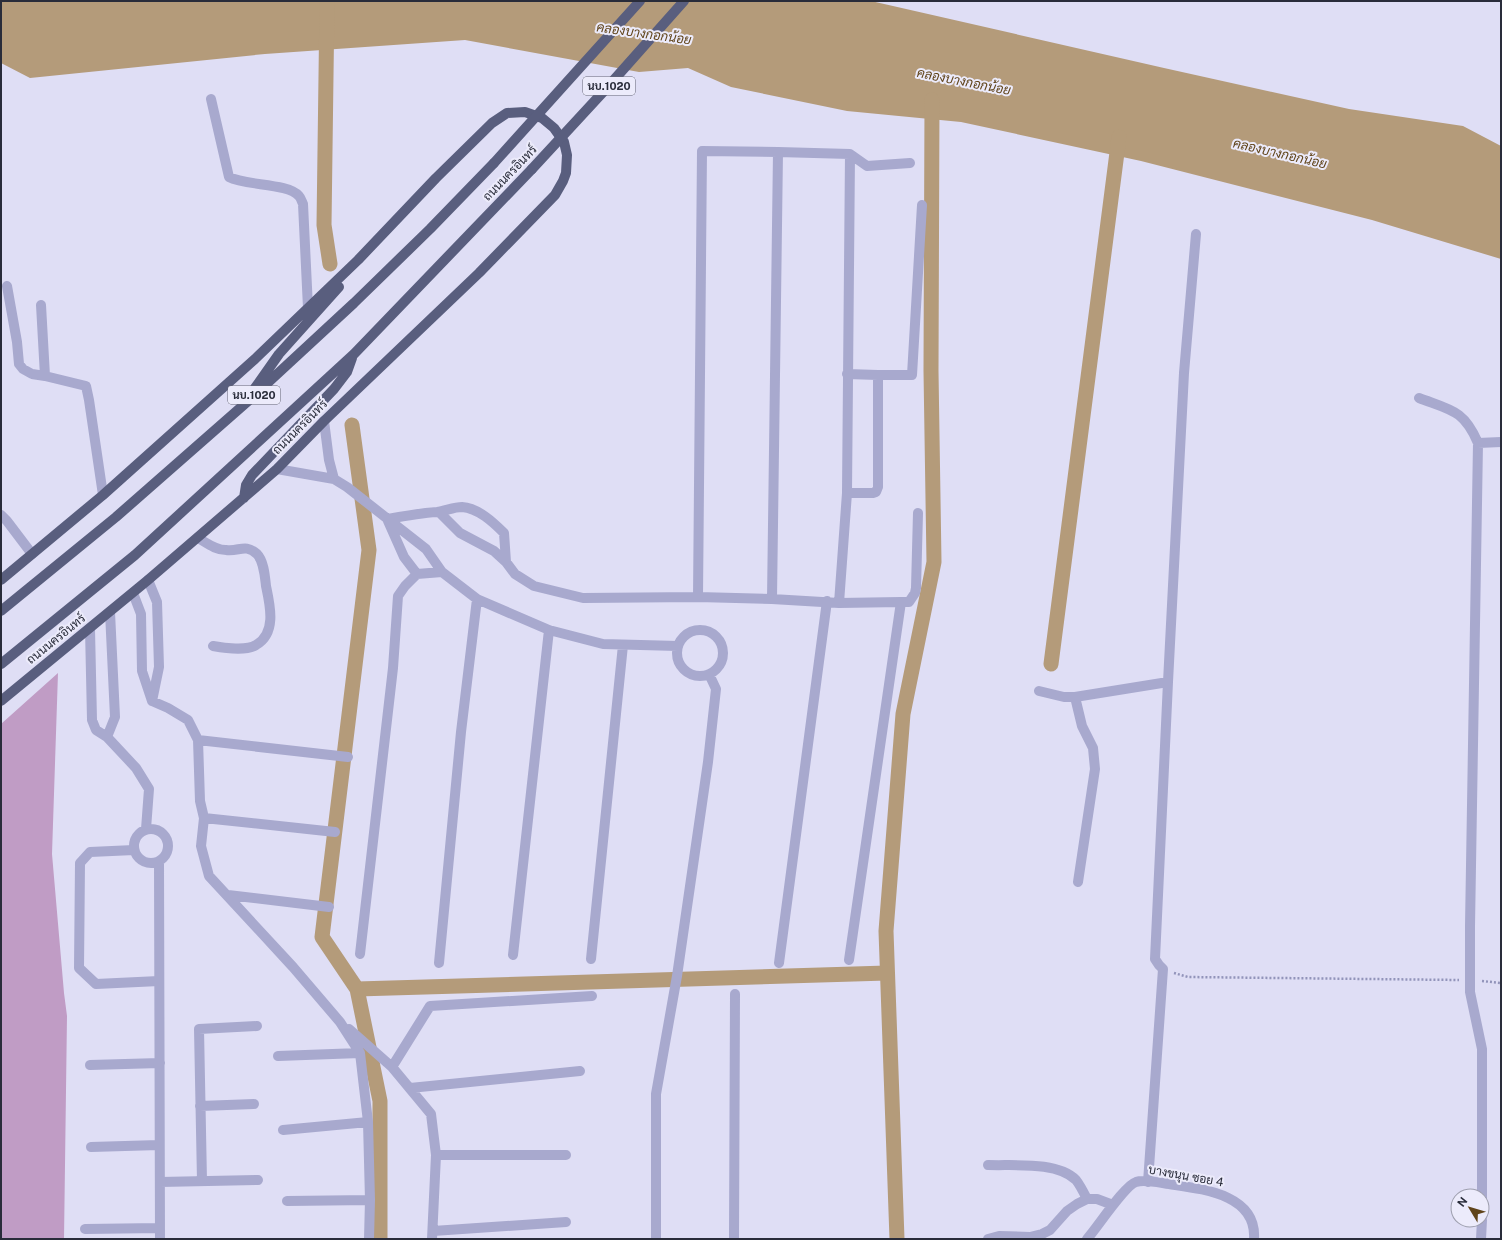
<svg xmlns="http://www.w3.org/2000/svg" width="1502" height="1240" viewBox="0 0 1502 1240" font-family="'Public Sans',Sarabun,sans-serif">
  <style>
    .green { fill: #c09cc5 }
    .water { fill: #b49b7a }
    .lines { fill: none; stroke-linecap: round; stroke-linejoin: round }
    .canal { stroke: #b49b7a; stroke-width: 15 }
    .path { stroke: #9294ba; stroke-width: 2.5; stroke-dasharray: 2 2; stroke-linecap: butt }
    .minor { stroke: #a8a9ce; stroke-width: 10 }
    .major { stroke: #595e7e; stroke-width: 10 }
    .major-bridge { stroke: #595e7e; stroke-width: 10 }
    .labels { text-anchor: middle; stroke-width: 4; stroke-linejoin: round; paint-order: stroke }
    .shield { fill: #ecebfb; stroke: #646574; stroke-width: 1 }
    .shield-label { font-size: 11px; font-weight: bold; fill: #292c3a }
    .street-label { font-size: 12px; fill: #292c3a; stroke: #ecebfb }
    .water-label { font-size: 13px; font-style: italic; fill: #60441a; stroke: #ecebfb }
  </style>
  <rect width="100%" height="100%" fill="#dfdef5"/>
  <path class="green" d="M58,673L52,854L64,993L67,1016L64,1239H1V724Z"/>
  <path class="water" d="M1,1H871L1164,68L1349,109L1463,126L1501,146V259L1372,220L1141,161L961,122L847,111L731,87L688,68L639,72L465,40L265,54L30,78L1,63Z"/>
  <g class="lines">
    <path class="canal" d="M327,1L324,225L330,264
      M352,425L369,550L322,937L357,989L380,1101V1239
      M1051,664L1119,137
      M357,989L887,973
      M897,1239L886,931L903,714L934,562L931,371L932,100"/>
    <path class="path" d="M1174,973L1188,977L1459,980
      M1482,981L1501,983"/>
    <path class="minor" d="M211,99L229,177C246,186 288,183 299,196C301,198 302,202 303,204L308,308
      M778,152L850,154L847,493L839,603
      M850,154L867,166L910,163
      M7,286L17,342L19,364L23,369L32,374L45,376L86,386L89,400L103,495
      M41,305L45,376
      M878,375H912L922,205
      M1419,398C1451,410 1464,410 1478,443L1470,926V992L1482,1049V1217
      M324,421L329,460L334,479
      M1478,443L1501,442
      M277,469L334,479L347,487L426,549L442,572L477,599L549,630L603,644L678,646
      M847,493H873L876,492L878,487V375L847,374
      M439,512L460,533L494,551L506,562L515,574L534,586L583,598L698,597L772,599L839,603L901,602L849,960
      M1,515L7,521L32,554
      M388,519C404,516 420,513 437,512C445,511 454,507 462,507C478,508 493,522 504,533L506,562
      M388,521L404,557L417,574
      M198,538C207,543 215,550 226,550C239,552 245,543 257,554C264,561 265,577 266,586C270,605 277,633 256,645C247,651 224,648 213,646
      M148,580L157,602L159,667L152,701
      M133,593L141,614L142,671L152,701L168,708L188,720L198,740L200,801L204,818L201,846L209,876L293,967L340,1022L360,1053L368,1122L370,1200L369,1239
      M698,597L702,151L778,152L772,599
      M901,602H909L915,593L916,588L918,513
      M90,629L92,720L96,730L107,737L115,717L110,612
      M677 653a23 23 0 1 1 46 0a23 23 0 1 1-46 0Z
      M1039,691L1064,697H1075L1168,682
      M1075,697L1082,726L1093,748L1095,769L1078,882
      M107,737L136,768L149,789L146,829
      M198,740L348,757
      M204,818L335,832
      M134 846a17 17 0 1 1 34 0a17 17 0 1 1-34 0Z
      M134,850L90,852L80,863L79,968L96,984L159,981
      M159,861L160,1239
      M228,895L329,907
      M360,954L393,668L398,596L405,586L417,574L442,572
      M513,955L549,630
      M591,959L623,645
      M439,963L461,732L477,599
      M779,963L827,601
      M349,1029L392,1067L431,1114L436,1155L432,1239
      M278,1056L360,1053
      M90,1065L160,1063
      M392,1067L430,1006L592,996
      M410,1088L580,1071
      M200,1106L254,1104
      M283,1130L368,1122
      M91,1147L159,1145
      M436,1155H566
      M988,1165C1013,1166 1057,1161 1076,1180C1080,1185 1084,1193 1087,1199
      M202,1181L199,1029L257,1026
      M160,1182L258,1180
      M1148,1182L1163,969L1159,965L1155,959L1168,682L1184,373L1196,234
      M287,1201L370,1200
      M85,1229L160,1228
      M433,1231L566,1222
      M656,1239V1094L677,976L708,762L716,689L709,674
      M734,1239L735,994
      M988,1239L999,1236L1030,1237L1042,1234L1050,1230L1067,1211L1077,1204L1087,1199H1097L1113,1205
      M1087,1239C1097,1228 1125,1185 1136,1182C1144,1179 1161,1183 1169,1184C1202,1189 1257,1194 1254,1239
      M1481,1239L1482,1220"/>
    <path class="major" d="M255,388L279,354L339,287
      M244,498L246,485L252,475L334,389L347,372L352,358
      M1,580L103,495L255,359L358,260L436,178L492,123L507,113L525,112L542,118L554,128L564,142L567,155L566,173L563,181L555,195L479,273L324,421L277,469L148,580L1,701
      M1,611L116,517L247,402L354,303L430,229L494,163
      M1,664L135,555L354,354L532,169"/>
    <path class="major-bridge" d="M494,163L640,1
      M532,169L604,91L684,1"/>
  </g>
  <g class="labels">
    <g class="shield">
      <rect x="583" y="77" width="52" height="18" rx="3"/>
      <rect x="228" y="386" width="52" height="18" rx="3"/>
    </g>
    <g class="shield-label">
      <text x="609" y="90">นบ.1020</text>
      <text x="254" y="399">นบ.1020</text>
    </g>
    <g class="street-label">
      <text transform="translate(510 173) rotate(-46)" y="4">ถนนนครอินทร์</text>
      <text transform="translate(300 427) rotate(-45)" y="4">ถนนนครอินทร์</text>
      <text transform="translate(56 639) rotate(-39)" y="4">ถนนนครอินทร์</text>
      <text transform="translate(1186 1176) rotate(10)" y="4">บางขนุน ซอย 4</text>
    </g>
    <g class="water-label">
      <text transform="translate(644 33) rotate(8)" y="5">คลองบางกอกน้อย</text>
      <text transform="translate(964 81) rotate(11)" y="5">คลองบางกอกน้อย</text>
      <text transform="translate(1280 153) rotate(13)" y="5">คลองบางกอกน้อย</text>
    </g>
  </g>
  <rect width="1502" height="1240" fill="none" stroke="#292c3a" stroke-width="4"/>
  <g transform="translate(1470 1208) rotate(308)"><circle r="19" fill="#ecebfb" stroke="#9e9fae"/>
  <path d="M0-3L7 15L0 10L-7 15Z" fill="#60441a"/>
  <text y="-6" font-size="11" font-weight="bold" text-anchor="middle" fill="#292c3a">N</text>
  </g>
</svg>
